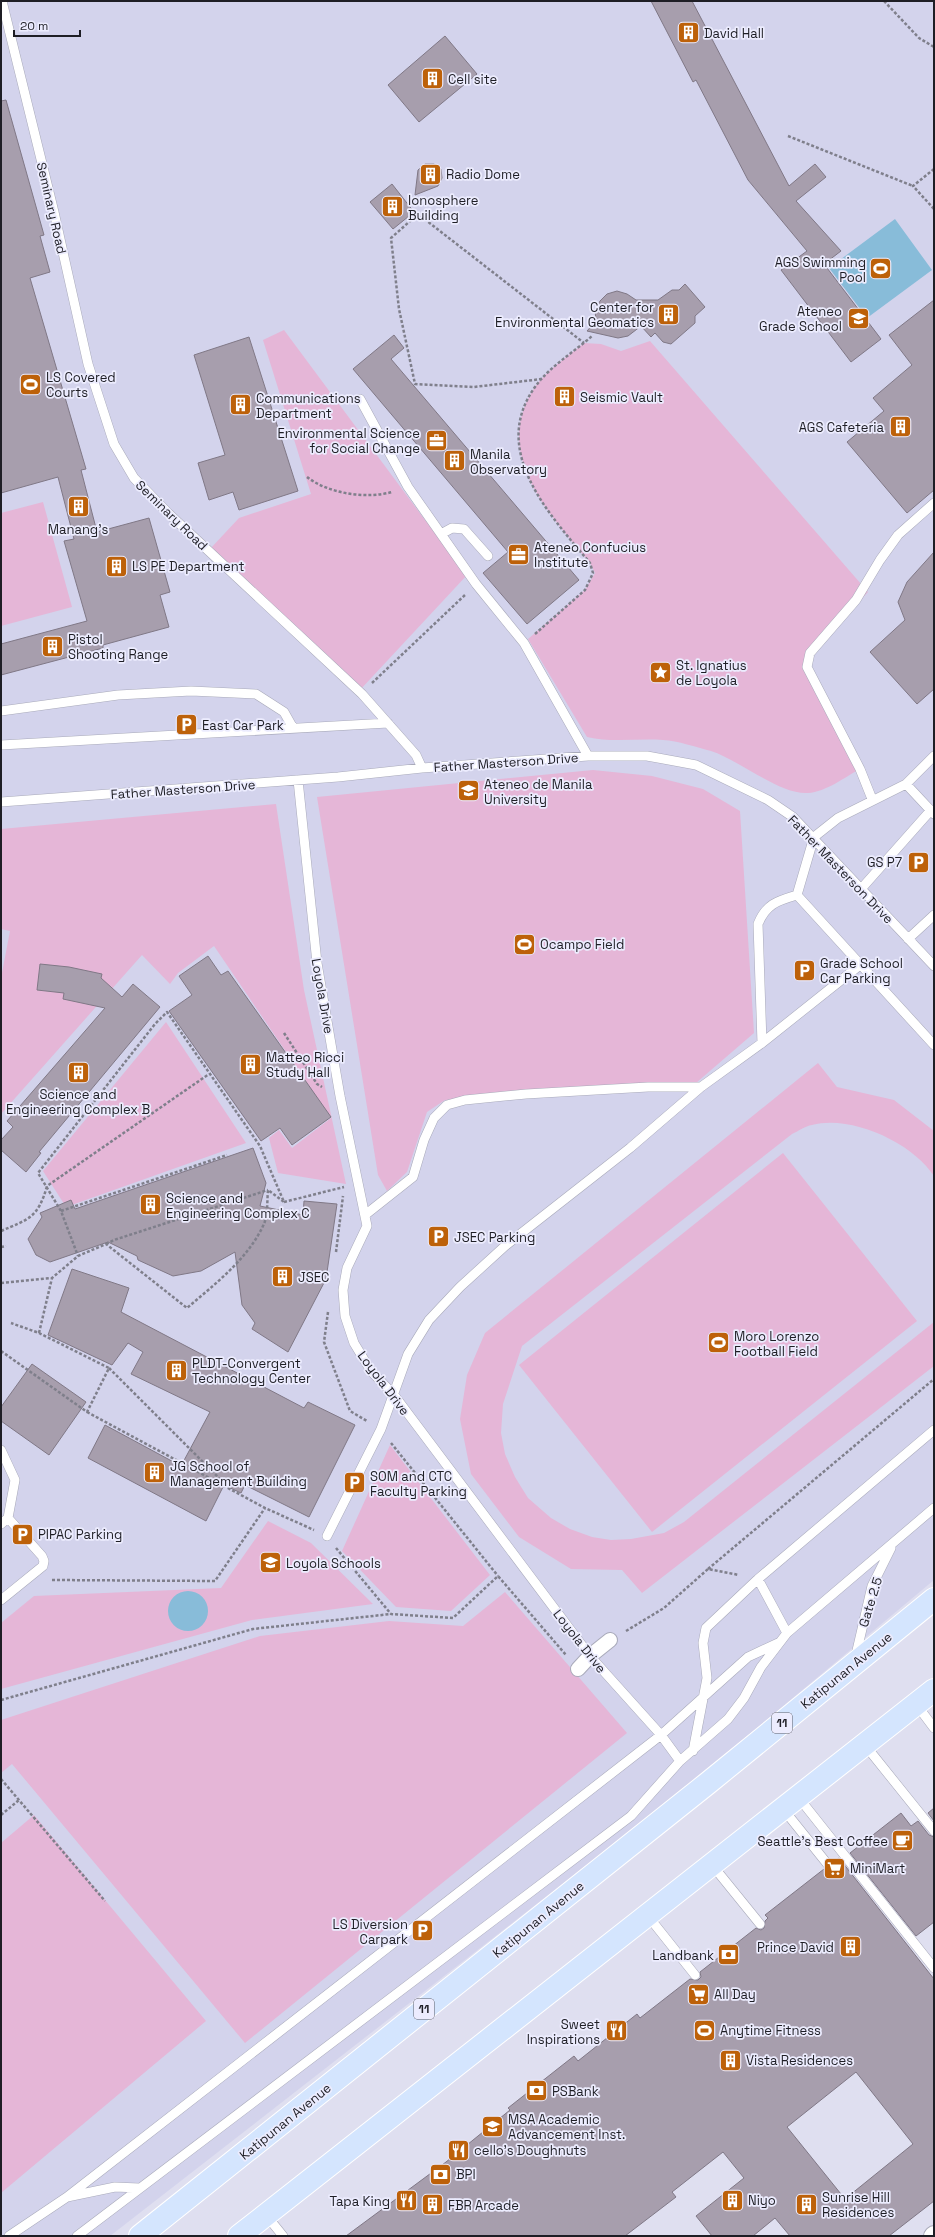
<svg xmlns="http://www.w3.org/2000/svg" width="935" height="2237" viewBox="0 0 935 2237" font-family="'Space Grotesk',sans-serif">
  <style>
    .built { fill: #d3d3ec }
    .green { fill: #e5b6d7 }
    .water { fill: #88bcd9 }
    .building { fill: #a79ead; stroke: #807886; fill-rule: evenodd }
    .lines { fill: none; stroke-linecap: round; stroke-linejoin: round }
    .service-casing { stroke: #a9aaba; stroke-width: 10 }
    .pedestrian-casing { stroke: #a9aaba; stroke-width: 16 }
    .minor-casing { stroke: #a9aaba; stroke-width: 20 }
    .primary-casing { stroke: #fff; stroke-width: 24 }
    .path { stroke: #7f7f8b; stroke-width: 2.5; stroke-dasharray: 3 2; stroke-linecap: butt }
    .service { stroke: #fff; stroke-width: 9 }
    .pedestrian { stroke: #fff; stroke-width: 14 }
    .minor { stroke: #fff; stroke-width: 18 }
    .primary { stroke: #d4e5fe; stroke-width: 22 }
    .labels { text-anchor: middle; stroke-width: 3.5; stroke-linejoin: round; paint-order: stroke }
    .shield { fill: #ececfe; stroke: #5c5c66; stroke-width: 1 }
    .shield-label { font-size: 12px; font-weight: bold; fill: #1e1e25 }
    .poi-label { font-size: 13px; fill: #1e1e25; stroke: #ececfe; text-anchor: start }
    .street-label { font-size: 13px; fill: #1e1e25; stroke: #ececfe }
  </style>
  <rect width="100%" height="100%" fill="#dfdff0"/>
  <path class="built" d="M1,1H934V1580L678,1794L110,2236H1Z"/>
  <path class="green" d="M284,330L422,516L468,574L360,690L210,549L239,518L311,494L263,340Z
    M650,341L868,592L811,653L808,668L860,769C845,777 826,792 808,793C780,795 739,760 711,751C696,747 678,741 663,740C638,738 612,743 587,737L528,639L585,590L595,573L590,563C550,515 490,453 535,387C547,370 568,356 584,343L601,344L621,351Z
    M43,502L72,607L1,626V513Z
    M593,770L652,776L703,789L740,811L754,1033L696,1083L445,1100L427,1112L407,1172L387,1191L378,1175L317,797Z
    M276,804L304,990L346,1184L278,1173L269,1138L279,1130L292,1148L331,1118L214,946L178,973L170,984L142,955L1,1114V978L10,931L1,929V829Z
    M166,1022L246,1143L66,1207L43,1171Z
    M818,1063L837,1087L894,1100L934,1131V1176C913,1143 851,1114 812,1125C805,1126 799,1131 792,1134L522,1346L503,1404L501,1433L505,1454L515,1477L528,1498L551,1518L570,1529L592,1537L611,1540L631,1539L664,1533L684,1522L934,1322V1366L642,1593L622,1570L571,1569L519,1537L471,1474L460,1419L467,1375L485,1333Z
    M783,1153L917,1321L652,1532L519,1365Z
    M390,1445L490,1575L451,1611L396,1607L342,1551Z
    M268,1521L311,1543L373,1604L252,1620L1,1689V1623L34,1596L221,1588Z
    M505,1592L627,1733L245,2043L12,1764L1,1773V1720L260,1636L389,1621L463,1626Z
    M34,1815L206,2021L1,2193V1843Z"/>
  <path class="water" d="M895,219L932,270L867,318L829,268Z
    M168 1611a20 20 0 1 1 40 0a20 20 0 1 1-40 0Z"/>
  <path class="building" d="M651,1H692L789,186L815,164L826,177L796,201L841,251L824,264L881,339L851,362L781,270L807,251L748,180L696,80L693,82Z
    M445,36L477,74L419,122L388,85Z
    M6,100L44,235L40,236L50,272L30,278L86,469L81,470L97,532L149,518L170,592L160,595L169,627L103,645V648L1,675V644L87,621L64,541L74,539L58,477L1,493V101Z
    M425,164H434L441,169L442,178L438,186L415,195L418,170Z
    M392,184L414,212L393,229L370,202Z
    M685,284L705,307L695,316V323L671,344L663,342L655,333L651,337L641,326L628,336L618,338L587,331L596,321L595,310L600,301L607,294L617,291L627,294L636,300H658L672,290H679Z
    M934,300V490L907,513L847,442L884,411L873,398L912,365L889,335Z
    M394,335L404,348L391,359L579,580L527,624L483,573L508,552L353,369Z
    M249,337L298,491L239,510L233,492L209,500L198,463L225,455L194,355Z
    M934,552V689L917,704L870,652L905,620L898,602L907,582Z
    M208,956L221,975L228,971L331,1117L292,1145L280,1128L261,1141L169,1011L192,995L179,976Z
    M40,964L69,967L102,974L101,978L122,997L133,984L160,1007L39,1152L41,1153L26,1172L1,1150V1140L13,1127L7,1121L105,1008L63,999L64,993L37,990Z
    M253,1148L266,1183L260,1206L303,1215L304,1201L337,1204L326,1279L288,1352L252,1329L255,1323L242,1305L235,1252L201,1271L173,1276L138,1260L137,1256L108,1242L50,1262L36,1255L28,1239L42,1217L40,1213L71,1200L75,1209Z
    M72,1269L129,1288L121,1312L304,1408L308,1402L355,1425L309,1517L245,1485L241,1493L224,1485L206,1521L88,1458L105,1425L181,1466L210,1412L131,1374L143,1352L128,1343L112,1365L48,1335Z
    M32,1364L86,1402L49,1455L1,1421V1407Z
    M934,1808V1821L928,1813Z
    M901,1813L911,1826L918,1821L929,1835L934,1837V1922L916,1936L850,1853Z
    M839,1858L934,1979V2201L889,2236H790L775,2218L753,2236H712L696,2216L744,2178L723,2152L672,2192L676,2197L625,2236H346L446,2162L510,2110L508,2108L574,2056L578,2061L637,2014L640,2018L690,1979L698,1980L701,1977L700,1972L756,1928L761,1930L764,1928L765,1921L768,1918L765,1915L824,1869L827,1872L833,1870L835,1865L833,1862ZM856,2072L913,2144L845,2199L787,2127Z"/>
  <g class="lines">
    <defs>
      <path id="service" d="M2,1L54,212L88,364L114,444L134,478L168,513L362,694L416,755L422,768
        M360,399L408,487L476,584L524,643L588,756
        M441,534L452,528L464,529L488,556
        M1,711L118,695L191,691L256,694L284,712L293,728
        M1,745L388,723
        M298,780L317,963L340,1096L367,1226L347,1268L343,1290L345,1316L354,1343L371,1371L394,1395L590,1656L661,1735L680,1761
        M906,784L934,814
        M872,799L860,769L807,667L810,653L856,600L880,560L898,535L934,503
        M1,802L338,777L422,768L588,756H647L696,765L768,800L793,817L934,966
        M861,889L931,810
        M797,895L934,1045
        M908,939L934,915
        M762,1043L758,924C766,904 777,901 797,895L814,837L838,818L906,784L934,756
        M365,1215L413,1177L424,1140L434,1118L447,1105L465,1100L526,1094L648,1087H701
        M1,1450L15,1480L8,1518L1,1524
        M327,1536L381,1429L408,1354L429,1320L460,1287L505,1246L630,1148L701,1087L762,1043L860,965
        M758,1579L787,1633
        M1,1600L43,1566L44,1561L42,1556L8,1518
        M855,1659L872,1586L891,1548
        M916,1704L934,1728
        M865,1745L934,1831
        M693,1751L707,1678L703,1643L706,1628L758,1579L934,1430
        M799,1798L934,1968
        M784,1810L829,1866
        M713,1866L760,1924
        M648,1916L695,1975
        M67,2197L661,1735L748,1657L778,1643
        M266,2215L283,2236
        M9,2236L67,2197L115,2187L139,2188
        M77,2236L631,1816L680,1761L728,1719L744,1698L761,1667L787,1633L934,1508"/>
      <path id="pedestrian" d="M578,1669L590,1656L610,1640"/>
      <path id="minor" d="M933,2236L934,2235"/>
      <path id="primary" d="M140,2236L708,1783L934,1599
        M239,2236L934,1690"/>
    </defs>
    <use href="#service" class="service-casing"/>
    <use href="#pedestrian" class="pedestrian-casing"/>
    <use href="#minor" class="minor-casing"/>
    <use href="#primary" class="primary-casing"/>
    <path class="path" d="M884,1L919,38L934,47
      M788,136L913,186
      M934,169L913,186L934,209
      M542,379L474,387L415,384L399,309L391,238L418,214L584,343
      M307,477C329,494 367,499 392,492
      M535,634L585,590L593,573L590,563C550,515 489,451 535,387C549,367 574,352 592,336
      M372,683L466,594
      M284,1033L317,1084L322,1087
      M284,1202L344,1187
      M61,1211L227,1155
      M1,1231C29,1219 38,1218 47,1186L209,1074
      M106,1244L114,1240L268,1190
      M1,1247L6,1246
      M336,1252L343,1196
      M1,1283L52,1278L78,1256L106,1244L187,1308C215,1284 248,1259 264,1224C268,1214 267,1200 268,1190L284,1202L260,1146L167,1012L155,1024L38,1173L61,1211L78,1256
      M328,1312L324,1342L350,1411L367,1421
      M39,1333L52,1278
      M1,1351L87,1412L109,1368L39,1333L11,1323
      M109,1368L227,1486
      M87,1412L265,1508L314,1530
      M391,1443L498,1576
      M336,1548L391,1614L453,1618L498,1576L566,1655
      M708,1569L934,1379
      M52,1580L215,1581L265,1508
      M626,1631L664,1608L708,1569L739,1575
      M1,1700L253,1629L391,1614
      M1,1779L105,1901
      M1,1815L19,1800"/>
    <use href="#service" class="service"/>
    <use href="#pedestrian" class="pedestrian"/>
    <use href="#minor" class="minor"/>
    <use href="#primary" class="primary"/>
  </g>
  <defs>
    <symbol id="building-square" viewBox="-11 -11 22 22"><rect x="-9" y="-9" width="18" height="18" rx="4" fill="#bd6109" stroke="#ececfe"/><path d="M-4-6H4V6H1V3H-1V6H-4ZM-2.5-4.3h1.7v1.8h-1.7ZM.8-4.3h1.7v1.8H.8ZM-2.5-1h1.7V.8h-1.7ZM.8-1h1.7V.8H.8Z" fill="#fff"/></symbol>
    <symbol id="stadium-square" viewBox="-11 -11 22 22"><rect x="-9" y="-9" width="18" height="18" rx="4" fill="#bd6109" stroke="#ececfe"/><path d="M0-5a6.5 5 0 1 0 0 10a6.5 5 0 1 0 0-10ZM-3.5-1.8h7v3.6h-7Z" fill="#fff"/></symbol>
    <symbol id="school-square" viewBox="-11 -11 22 22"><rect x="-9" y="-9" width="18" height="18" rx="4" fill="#bd6109" stroke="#ececfe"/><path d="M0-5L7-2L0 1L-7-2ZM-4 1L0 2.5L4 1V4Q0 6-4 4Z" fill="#fff"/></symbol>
    <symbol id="office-square" viewBox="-11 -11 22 22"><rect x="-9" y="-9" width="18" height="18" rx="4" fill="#bd6109" stroke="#ececfe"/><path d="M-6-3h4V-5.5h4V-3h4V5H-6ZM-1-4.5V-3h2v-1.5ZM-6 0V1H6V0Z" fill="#fff"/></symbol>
    <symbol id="sight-square" viewBox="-11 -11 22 22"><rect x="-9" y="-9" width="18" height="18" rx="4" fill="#bd6109" stroke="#ececfe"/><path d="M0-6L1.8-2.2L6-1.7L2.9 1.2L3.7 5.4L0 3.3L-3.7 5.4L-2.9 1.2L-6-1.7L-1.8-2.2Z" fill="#fff"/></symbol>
    <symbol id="parking-square" viewBox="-11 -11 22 22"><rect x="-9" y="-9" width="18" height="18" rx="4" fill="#bd6109" stroke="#ececfe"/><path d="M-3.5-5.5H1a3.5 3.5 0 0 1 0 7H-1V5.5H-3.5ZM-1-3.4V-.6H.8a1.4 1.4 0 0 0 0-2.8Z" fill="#fff"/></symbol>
    <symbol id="university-square" viewBox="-11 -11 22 22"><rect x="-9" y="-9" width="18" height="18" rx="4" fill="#bd6109" stroke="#ececfe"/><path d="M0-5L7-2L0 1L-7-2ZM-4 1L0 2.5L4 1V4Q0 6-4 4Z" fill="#fff"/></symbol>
    <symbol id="cafe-square" viewBox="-11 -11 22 22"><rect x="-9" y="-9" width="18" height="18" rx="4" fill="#bd6109" stroke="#ececfe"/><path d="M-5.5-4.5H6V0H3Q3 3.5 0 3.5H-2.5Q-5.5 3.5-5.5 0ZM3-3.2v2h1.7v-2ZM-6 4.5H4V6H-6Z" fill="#fff"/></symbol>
    <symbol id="supermarket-square" viewBox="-11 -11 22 22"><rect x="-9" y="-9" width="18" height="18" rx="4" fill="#bd6109" stroke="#ececfe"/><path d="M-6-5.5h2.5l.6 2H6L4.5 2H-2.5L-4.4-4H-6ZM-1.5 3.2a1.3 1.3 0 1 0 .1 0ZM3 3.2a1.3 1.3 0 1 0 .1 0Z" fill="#fff"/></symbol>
    <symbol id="bank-square" viewBox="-11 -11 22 22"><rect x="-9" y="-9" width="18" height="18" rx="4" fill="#bd6109" stroke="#ececfe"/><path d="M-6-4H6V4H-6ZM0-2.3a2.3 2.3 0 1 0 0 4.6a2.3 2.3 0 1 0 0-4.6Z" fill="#fff"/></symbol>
    <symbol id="restaurant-square" viewBox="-11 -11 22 22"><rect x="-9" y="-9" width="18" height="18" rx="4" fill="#bd6109" stroke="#ececfe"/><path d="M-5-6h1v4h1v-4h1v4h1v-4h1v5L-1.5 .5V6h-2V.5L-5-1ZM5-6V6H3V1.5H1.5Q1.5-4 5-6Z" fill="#fff"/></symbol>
  </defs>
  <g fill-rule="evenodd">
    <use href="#building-square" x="676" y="20" width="25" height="25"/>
    <use href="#building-square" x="420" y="66" width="25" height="25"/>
    <use href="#building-square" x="418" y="162" width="25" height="25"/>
    <use href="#building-square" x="380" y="194" width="25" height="25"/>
    <use href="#stadium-square" x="868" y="256" width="25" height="25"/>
    <use href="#building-square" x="656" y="302" width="25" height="25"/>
    <use href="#school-square" x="846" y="306" width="25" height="25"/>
    <use href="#stadium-square" x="18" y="372" width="25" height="25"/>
    <use href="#building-square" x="552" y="384" width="25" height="25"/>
    <use href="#building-square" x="228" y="392" width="25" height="25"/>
    <use href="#building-square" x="888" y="414" width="25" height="25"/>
    <use href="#office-square" x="424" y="428" width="25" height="25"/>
    <use href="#building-square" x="442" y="448" width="25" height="25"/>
    <use href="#building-square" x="66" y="494" width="25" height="25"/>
    <use href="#office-square" x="506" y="542" width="25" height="25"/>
    <use href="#building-square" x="104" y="554" width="25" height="25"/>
    <use href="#building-square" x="40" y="634" width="25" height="25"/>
    <use href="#sight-square" x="648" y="660" width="25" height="25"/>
    <use href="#parking-square" x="174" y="712" width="25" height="25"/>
    <use href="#university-square" x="456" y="778" width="25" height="25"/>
    <use href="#parking-square" x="906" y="850" width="25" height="25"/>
    <use href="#stadium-square" x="512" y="932" width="25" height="25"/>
    <use href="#parking-square" x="792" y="958" width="25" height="25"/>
    <use href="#building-square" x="238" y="1052" width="25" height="25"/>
    <use href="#building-square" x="66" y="1060" width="25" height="25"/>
    <use href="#building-square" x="138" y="1192" width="25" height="25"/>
    <use href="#parking-square" x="426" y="1224" width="25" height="25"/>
    <use href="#building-square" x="270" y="1264" width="25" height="25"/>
    <use href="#stadium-square" x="706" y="1330" width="25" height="25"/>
    <use href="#building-square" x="164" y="1358" width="25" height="25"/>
    <use href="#building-square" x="142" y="1460" width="25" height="25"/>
    <use href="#parking-square" x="342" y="1470" width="25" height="25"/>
    <use href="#parking-square" x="10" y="1522" width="25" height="25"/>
    <use href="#university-square" x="258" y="1550" width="25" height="25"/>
    <use href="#cafe-square" x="890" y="1828" width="25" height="25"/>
    <use href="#supermarket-square" x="822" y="1856" width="25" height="25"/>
    <use href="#parking-square" x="410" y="1918" width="25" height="25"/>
    <use href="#building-square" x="838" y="1934" width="25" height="25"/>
    <use href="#bank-square" x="716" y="1942" width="25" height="25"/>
    <use href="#supermarket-square" x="686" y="1982" width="25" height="25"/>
    <use href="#stadium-square" x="692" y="2018" width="25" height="25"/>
    <use href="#restaurant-square" x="604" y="2018" width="25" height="25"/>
    <use href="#building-square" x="718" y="2048" width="25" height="25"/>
    <use href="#bank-square" x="524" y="2078" width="25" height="25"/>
    <use href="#school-square" x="480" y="2114" width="25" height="25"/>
    <use href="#restaurant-square" x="446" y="2138" width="25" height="25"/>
    <use href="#bank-square" x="428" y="2162" width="25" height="25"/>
    <use href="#building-square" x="720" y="2188" width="25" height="25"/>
    <use href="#restaurant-square" x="394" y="2188" width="25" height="25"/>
    <use href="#building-square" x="794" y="2192" width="25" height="25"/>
    <use href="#building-square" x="420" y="2192" width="25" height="25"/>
  </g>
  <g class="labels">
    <g class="shield">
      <rect x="772" y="1713" width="20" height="20" rx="3"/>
      <rect x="414" y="1999" width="20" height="20" rx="3"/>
    </g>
    <g class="shield-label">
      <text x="782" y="1727">11</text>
      <text x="424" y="2013">11</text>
    </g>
    <g class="poi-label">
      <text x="704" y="38">David Hall</text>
      <text x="448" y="84">Cell site</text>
      <text x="446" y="179">Radio Dome</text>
      <text x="408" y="205">Ionosphere<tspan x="408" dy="15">Building</tspan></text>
      <text x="866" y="267" text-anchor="end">AGS Swimming<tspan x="866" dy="15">Pool</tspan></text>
      <text x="654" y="312" text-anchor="end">Center for<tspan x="654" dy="15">Environmental Geomatics</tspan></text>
      <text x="842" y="316" text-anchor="end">Ateneo<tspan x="842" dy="15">Grade School</tspan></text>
      <text x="46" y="382">LS Covered<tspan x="46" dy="15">Courts</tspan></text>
      <text x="580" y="402">Seismic Vault</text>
      <text x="256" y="403">Communications<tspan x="256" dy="15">Department</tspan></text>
      <text x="884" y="432" text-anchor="end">AGS Cafeteria</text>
      <text x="420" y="438" text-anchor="end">Environmental Science<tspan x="420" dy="15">for Social Change</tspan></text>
      <text x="470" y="459">Manila<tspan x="470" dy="15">Observatory</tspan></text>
      <text x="78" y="534" text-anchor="middle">Manang's</text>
      <text x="534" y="552">Ateneo Confucius<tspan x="534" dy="15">Institute</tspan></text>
      <text x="132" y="571">LS PE Department</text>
      <text x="68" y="644">Pistol<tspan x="68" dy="15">Shooting Range</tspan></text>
      <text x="676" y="670">St. Ignatius<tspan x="676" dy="15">de Loyola</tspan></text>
      <text x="202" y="730">East Car Park</text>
      <text x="484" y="789">Ateneo de Manila<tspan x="484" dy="15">University</tspan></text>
      <text x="902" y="867" text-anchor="end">GS P7</text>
      <text x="540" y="949">Ocampo Field</text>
      <text x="820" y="968">Grade School<tspan x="820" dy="15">Car Parking</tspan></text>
      <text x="266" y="1062">Matteo Ricci<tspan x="266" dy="15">Study Hall</tspan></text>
      <text x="78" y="1099" text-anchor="middle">Science and<tspan x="78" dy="15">Engineering Complex B</tspan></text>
      <text x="166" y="1203">Science and<tspan x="166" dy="15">Engineering Complex C</tspan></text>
      <text x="454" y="1242">JSEC Parking</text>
      <text x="298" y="1282">JSEC</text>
      <text x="734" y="1341">Moro Lorenzo<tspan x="734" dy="15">Football Field</tspan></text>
      <text x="192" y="1368">PLDT-Convergent<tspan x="192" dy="15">Technology Center</tspan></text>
      <text x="170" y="1471">JG School of<tspan x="170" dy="15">Management Building</tspan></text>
      <text x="370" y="1481">SOM and CTC<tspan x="370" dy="15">Faculty Parking</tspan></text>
      <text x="38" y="1539">PIPAC Parking</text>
      <text x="286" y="1568">Loyola Schools</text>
      <text x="888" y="1846" text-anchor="end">Seattle's Best Coffee</text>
      <text x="850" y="1873">MiniMart</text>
      <text x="408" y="1929" text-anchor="end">LS Diversion<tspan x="408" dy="15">Carpark</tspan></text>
      <text x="834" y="1952" text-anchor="end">Prince David</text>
      <text x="714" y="1960" text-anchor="end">Landbank</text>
      <text x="714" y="1999">All Day</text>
      <text x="600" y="2029" text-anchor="end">Sweet<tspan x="600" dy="15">Inspirations</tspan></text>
      <text x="720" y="2035">Anytime Fitness</text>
      <text x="746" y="2065">Vista Residences</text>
      <text x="552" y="2096">PSBank</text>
      <text x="508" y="2124">MSA Academic<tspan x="508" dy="15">Advancement Inst.</tspan></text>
      <text x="474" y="2155">cello's Doughnuts</text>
      <text x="456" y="2179">BPI</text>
      <text x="822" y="2202">Sunrise Hill<tspan x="822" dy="15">Residences</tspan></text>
      <text x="748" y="2205">Niyo</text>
      <text x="390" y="2206" text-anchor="end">Tapa King</text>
      <text x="448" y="2210">FBR Arcade</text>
    </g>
    <g class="street-label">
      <text transform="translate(52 208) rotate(77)" y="5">Seminary Road</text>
      <text transform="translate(172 515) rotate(44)" y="5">Seminary Road</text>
      <text transform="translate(506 762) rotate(-4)" y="5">Father Masterson Drive</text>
      <text transform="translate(183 789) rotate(-4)" y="5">Father Masterson Drive</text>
      <text transform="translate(841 869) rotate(46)" y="5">Father Masterson Drive</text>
      <text transform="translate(323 996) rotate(80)" y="5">Loyola Drive</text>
      <text transform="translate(384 1383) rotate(53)" y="5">Loyola Drive</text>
      <text transform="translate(870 1602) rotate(-73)" y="5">Gate 2.5</text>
      <text transform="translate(580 1641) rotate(52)" y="5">Loyola Drive</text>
      <text transform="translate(846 1670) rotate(-39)" y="5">Katipunan Avenue</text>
      <text transform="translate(538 1919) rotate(-39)" y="5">Katipunan Avenue</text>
      <text transform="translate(285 2121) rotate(-39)" y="5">Katipunan Avenue</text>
    </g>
  </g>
  <rect width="935" height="2237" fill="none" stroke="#1e1e25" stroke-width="4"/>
  <path d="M14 30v6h66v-6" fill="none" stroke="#1e1e25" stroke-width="2"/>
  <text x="20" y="30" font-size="12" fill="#1e1e25" stroke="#ececfe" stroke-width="3" paint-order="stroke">20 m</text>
</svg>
